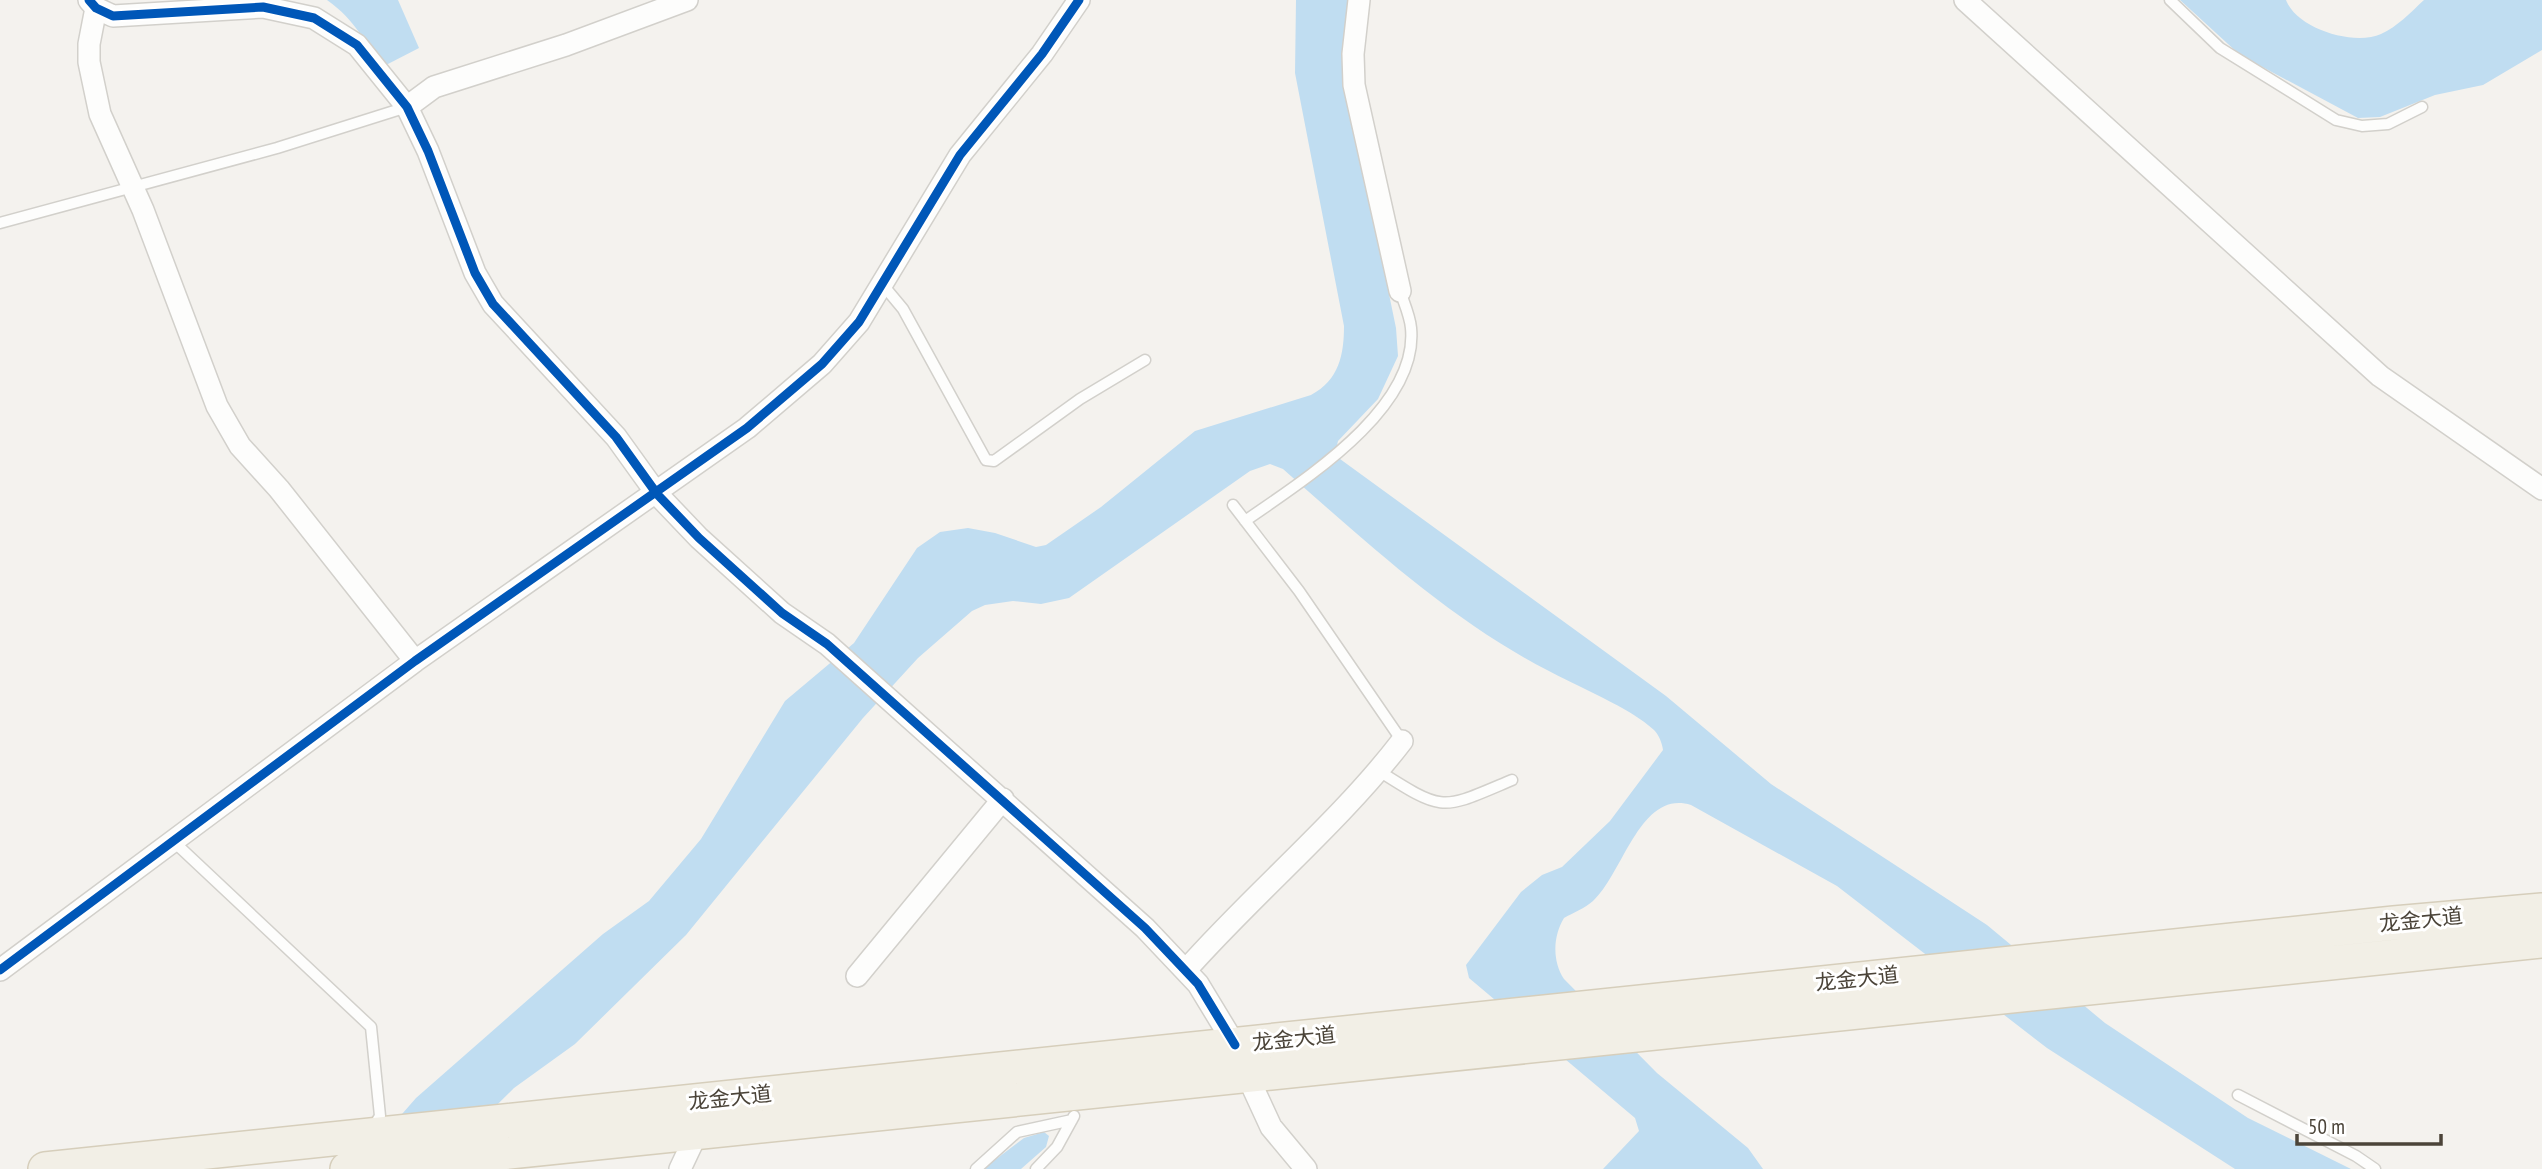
<svg xmlns="http://www.w3.org/2000/svg" width="2542" height="1169" viewBox="0 0 2542 1169" font-family="'PT Sans Narrow','Noto Sans SC',sans-serif">
  <style>
    .water { fill: #c0ddf1 }
    .lines { fill: none; stroke-linecap: round; stroke-linejoin: round }
    .service-casing { stroke: #d2d0cb; stroke-width: 13 }
    .minor-casing { stroke: #d2d0cb; stroke-width: 24 }
    .primary-casing { stroke: #d6cebb; stroke-width: 36 }
    .service { stroke: #fdfdfc; stroke-width: 10 }
    .minor { stroke: #fdfdfc; stroke-width: 21 }
    .primary { stroke: #f2efe6; stroke-width: 33 }
    .cycleway-casing { stroke: #fff; stroke-width: 13 }
    .cycleway { stroke: #0057b8; stroke-width: 9 }
    .labels { text-anchor: middle; stroke-width: 6; stroke-linejoin: round; paint-order: stroke }
    .street-label { font-size: 21px; fill: #4b4439; stroke: #fff }
  </style>
  <rect width="100%" height="100%" fill="#f4f2ee"/>
  <path class="water" d="M327,0H398L419,48L386,65C362,42 357,21 327,0Z
    M1296,0H1347C1351,53 1333,79 1356,134L1396,328L1398,356L1378,399L1338,441L1335,454L1340,459L1666,696L1771,784L1987,925L2105,1023L2248,1118L2351,1169H2235L2047,1048L1837,886L1691,805C1640,789 1623,874 1593,901C1585,908 1573,913 1564,918C1553,936 1552,961 1564,979L1657,1073L1748,1148L1763,1169H1603L1639,1131L1635,1118L1469,978L1466,965L1521,892L1542,875L1562,867L1610,821L1663,750C1662,743 1659,735 1654,730C1631,708 1576,686 1547,670C1450,620 1365,541 1283,469L1270,464L1250,471L1069,598L1041,604L1013,601L985,605L972,611L918,658L863,718L686,935L575,1044L514,1088L432,1169H354L416,1098L603,934L649,901L701,839L785,701L854,643L917,548L940,532L968,528L995,533L1036,547L1046,545L1101,507L1195,431L1311,395C1339,380 1344,355 1344,326L1295,73Z
    M2180,0H2286C2297,29 2354,46 2381,34C2397,27 2411,12 2424,0H2542V50L2483,85L2435,95L2380,117L2358,118L2240,55Z
    M1044,1132L1049,1136L1046,1147L1021,1169H983L1024,1138Z"/>
  <g class="lines">
    <defs>
      <path id="service" d="M2170,0L2220,48L2336,120L2362,126L2388,124L2422,107
        M0,223L277,148L407,107
        M883,285L903,309L986,460L994,461L1080,399L1145,360
        M1233,505L1299,591L1402,741
        M1245,521C1302,481 1419,409 1411,328C1410,316 1404,303 1400,291
        M1379,771C1445,813 1441,810 1512,780
        M172,840L371,1027L380,1116L372,1129
        M2238,1095L2356,1156L2375,1169
        M976,1169L1017,1132L1072,1120
        M1036,1169L1057,1147L1074,1116"/>
      <path id="minor" d="M89,0L96,8L113,16L263,7L314,18L357,45L407,107L428,151L475,273L493,304L616,437L657,494L699,538L782,613L827,644L1145,928L1198,984L1235,1045
        M1359,0L1353,54L1354,85L1400,291
        M1965,0L2380,376L2542,489
        M96,8L89,44V62L100,114L143,210L217,406L240,446L279,489L415,661
        M407,107L434,87L566,45L687,0
        M0,970L415,661L747,428L822,364L859,322L960,155L1042,54L1079,0
        M1186,970C1255,892 1339,823 1402,741
        M857,976L1003,799
        M1247,1075L1271,1127L1306,1169
        M680,1169L697,1133"/>
      <path id="primary" d="M45,1169L2394,923L2542,910
        M347,1169L2542,941"/>
    </defs>
    <use href="#service" class="service-casing"/>
    <use href="#minor" class="minor-casing"/>
    <use href="#primary" class="primary-casing"/>
    <use href="#service" class="service"/>
    <use href="#minor" class="minor"/>
    <use href="#primary" class="primary"/>
    <defs>
      <path id="cycleway" d="M89,0L96,8L113,16L263,7L314,18L357,45L407,107L428,151L475,273L493,304L616,437L657,494L699,538L782,613L827,644L1145,928L1198,984L1235,1045
        M0,970L415,661L747,428L822,364L859,322L960,155L1042,54L1079,0"/>
    </defs>
    <use href="#cycleway" class="cycleway-casing"/>
    <use href="#cycleway" class="cycleway"/>
  </g>
  <g class="labels">
    <g class="street-label">
      <text transform="translate(2421 920) rotate(-6)" y="7">龙金大道</text>
      <text transform="translate(1857 979) rotate(-6)" y="7">龙金大道</text>
      <text transform="translate(1294 1039) rotate(-6)" y="7">龙金大道</text>
      <text transform="translate(730 1098) rotate(-6)" y="7">龙金大道</text>
    </g>
  </g>
  <path d="M2297 1134v10h144v-10" fill="none" stroke="#4b4439" stroke-width="3.5"/>
  <text x="2308" y="1134" font-size="21" fill="#4b4439" stroke="#ffffff" stroke-width="5" paint-order="stroke">50 m</text>
</svg>
